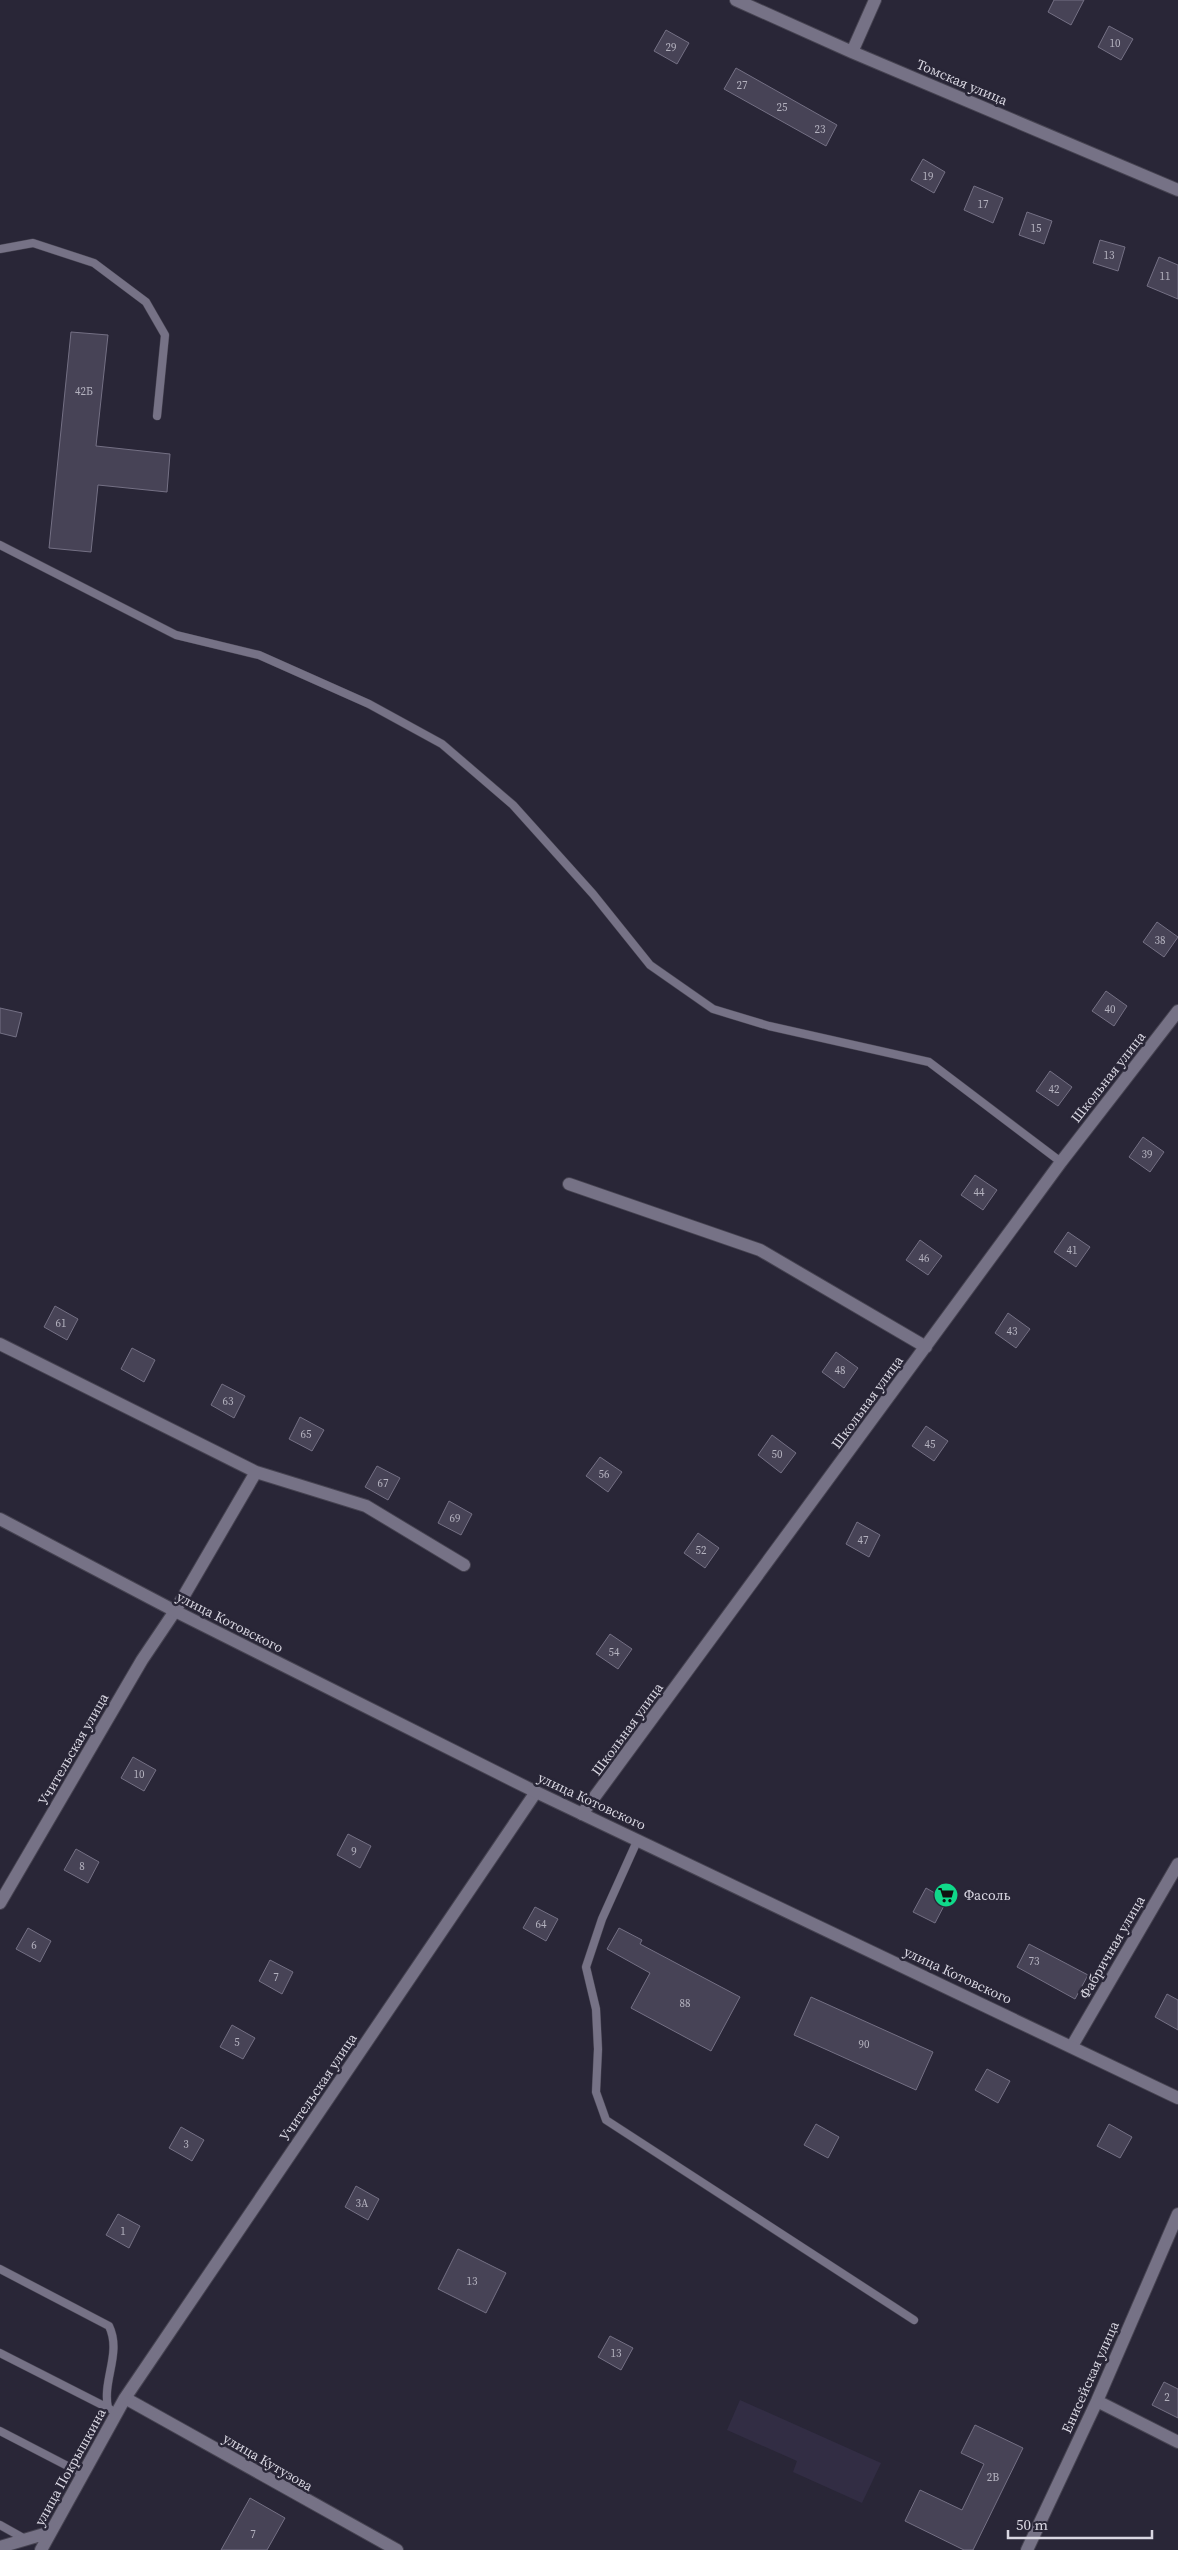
<svg xmlns="http://www.w3.org/2000/svg" width="1178" height="2550" viewBox="0 0 1178 2550" font-family="'Source Serif 4',serif">
  <style>
    .built { fill: #322d44 }
    .building { fill: #474356; stroke: #747084 }
    .lines { fill: none; stroke-linecap: round; stroke-linejoin: round }
    .lane-casing { stroke: #464351; stroke-width: 9 }
    .street-casing { stroke: #464351; stroke-width: 14 }
    .secondary-casing { stroke: #464351; stroke-width: 14 }
    .lane { stroke: #767286; stroke-width: 8 }
    .street { stroke: #767286; stroke-width: 12 }
    .secondary { stroke: #767286; stroke-width: 12 }
    .labels { text-anchor: middle; stroke-width: 5; stroke-linejoin: round; paint-order: stroke }
    .number-label { font-size: 11px; fill: #b4b2bf }
    .street-label { font-size: 14px; fill: #d9d7e2; stroke: #292637 }
    .poi-label { font-size: 14px; fill: #d9d7e2; stroke: #292637; text-anchor: start }
  </style>
  <rect width="100%" height="100%" fill="#292637"/>
  <path class="built" d="M740,2400L881,2463L862,2503L793,2472L797,2461L727,2430Z"/>
  <path class="building" d="M1054,0H1084L1071,25L1048,12Z
    M1109,26L1133,39L1121,60L1098,47Z
    M666,30L689,43L677,64L654,51Z
    M736,68L837,125L826,146L724,89Z
    M923,159L945,172L934,193L911,180Z
    M974,186L1003,198L993,223L964,210Z
    M1027,212L1052,221L1044,244L1019,235Z
    M1100,240L1125,247L1118,271L1093,263Z
    M1159,257L1178,265V299L1147,286Z
    M71,332L108,335L96,446L170,454L167,492L98,485L91,552L49,548Z
    M1157,922L1178,937L1164,957L1143,942Z
    M1106,991L1127,1006L1114,1026L1092,1011Z
    M0,1008L22,1013L16,1037L0,1033Z
    M1050,1071L1072,1087L1058,1106L1036,1091Z
    M1143,1137L1164,1152L1150,1172L1129,1157Z
    M975,1175L997,1190L983,1210L961,1195Z
    M1068,1232L1090,1247L1076,1267L1054,1252Z
    M920,1240L942,1256L928,1275L906,1260Z
    M55,1306L78,1319L67,1340L44,1327Z
    M1008,1313L1030,1329L1016,1348L995,1333Z
    M132,1348L155,1360L144,1382L121,1369Z
    M836,1352L858,1368L844,1388L822,1372Z
    M222,1384L245,1396L234,1418L211,1405Z
    M300,1417L324,1430L312,1451L289,1439Z
    M926,1426L948,1441L934,1461L912,1446Z
    M772,1435L796,1453L781,1473L758,1455Z
    M600,1457L622,1472L608,1492L586,1476Z
    M377,1466L400,1478L388,1500L365,1487Z
    M449,1501L472,1514L461,1535L438,1523Z
    M857,1522L880,1535L869,1557L846,1544Z
    M698,1533L719,1548L705,1568L684,1553Z
    M610,1634L632,1649L618,1669L596,1654Z
    M133,1757L156,1770L144,1791L121,1778Z
    M348,1834L371,1846L360,1868L337,1855Z
    M76,1849L99,1862L88,1883L64,1870Z
    M926,1888L947,1900L935,1923L913,1912Z
    M535,1907L558,1919L546,1941L523,1928Z
    M28,1928L51,1941L40,1962L16,1949Z
    M619,1928L642,1940L640,1944L740,1997L711,2051L631,2008L650,1973L607,1949Z
    M1029,1944L1088,1975L1075,1999L1017,1967Z
    M270,1960L293,1972L282,1994L259,1981Z
    M1167,1994L1178,2000V2030L1155,2017Z
    M811,1997L933,2052L916,2090L794,2035Z
    M232,2025L255,2038L243,2059L220,2047Z
    M987,2069L1010,2081L998,2103L975,2090Z
    M816,2124L839,2137L828,2158L804,2145Z
    M1109,2124L1132,2137L1120,2158L1097,2146Z
    M181,2127L204,2140L192,2161L169,2148Z
    M356,2186L379,2199L368,2220L345,2207Z
    M118,2214L140,2226L129,2248L106,2235Z
    M458,2249L506,2273L486,2313L438,2289Z
    M610,2336L633,2348L621,2370L598,2357Z
    M1164,2382L1178,2389V2418L1152,2405Z
    M975,2425L1023,2448L973,2550H964L905,2521L920,2490L962,2510L984,2464L961,2453Z
    M250,2498L285,2518L267,2550H221Z"/>
  <g class="lines">
    <defs>
      <path id="lane" d="M0,249L33,243L94,263L146,302L165,335L157,416
        M0,545L176,635L259,655L369,704L442,744L513,805L593,894L650,965L713,1009L769,1026L929,1062L1061,1162
        M638,1839L602,1919L586,1967L596,2009L598,2049L596,2092L606,2120L914,2320
        M0,2269L109,2326C122,2353 102,2380 108,2408
        M0,2353L110,2409
        M0,2431L83,2474
        M0,2525L25,2539"/>
      <path id="street" d="M736,0L852,52L1178,190
        M852,52L875,0
        M569,1184L760,1250L926,1347
        M0,1344L256,1472L366,1506L464,1565
        M582,1814L1061,1162L1178,1011
        M0,1903L142,1660L175,1611L256,1472
        M1072,2046L1178,1864
        M125,2398L397,2550
        M1097,2401L1178,2442
        M0,2547L51,2532
        M41,2550L125,2398L536,1792
        M1027,2550L1097,2401L1178,2214"/>
      <path id="secondary" d="M0,1519L175,1611L536,1792L1178,2098"/>
    </defs>
    <use href="#lane" class="lane-casing"/>
    <use href="#street" class="street-casing"/>
    <use href="#secondary" class="secondary-casing"/>
    <use href="#lane" class="lane"/>
    <use href="#street" class="street"/>
    <use href="#secondary" class="secondary"/>
  </g>
  <defs>
    <symbol id="supermarket-disc" viewBox="-11 -11 22 22"><circle r="9.5" fill="#10d98a" stroke="#292637"/><path d="M-6-5.5h2.5l.6 2H6L4.5 2H-2.5L-4.4-4H-6ZM-1.5 3.2a1.3 1.3 0 1 0 .1 0ZM3 3.2a1.3 1.3 0 1 0 .1 0Z" fill="#111"/></symbol>
  </defs>
  <g fill-rule="evenodd">
    <use href="#supermarket-disc" x="932" y="1881" width="28" height="28"/>
  </g>
  <g class="labels">
    <g class="number-label">
      <text x="1115" y="47">10</text>
      <text x="671" y="51">29</text>
      <text x="742" y="89">27</text>
      <text x="782" y="111">25</text>
      <text x="820" y="133">23</text>
      <text x="928" y="180">19</text>
      <text x="983" y="208">17</text>
      <text x="1036" y="232">15</text>
      <text x="1109" y="259">13</text>
      <text x="1165" y="280">11</text>
      <text x="84" y="395">42Б</text>
      <text x="1160" y="944">38</text>
      <text x="1110" y="1013">40</text>
      <text x="1054" y="1093">42</text>
      <text x="1147" y="1158">39</text>
      <text x="979" y="1196">44</text>
      <text x="1072" y="1254">41</text>
      <text x="924" y="1262">46</text>
      <text x="61" y="1327">61</text>
      <text x="1012" y="1335">43</text>
      <text x="840" y="1374">48</text>
      <text x="228" y="1405">63</text>
      <text x="306" y="1438">65</text>
      <text x="930" y="1448">45</text>
      <text x="777" y="1458">50</text>
      <text x="604" y="1478">56</text>
      <text x="383" y="1487">67</text>
      <text x="455" y="1522">69</text>
      <text x="863" y="1544">47</text>
      <text x="701" y="1554">52</text>
      <text x="614" y="1656">54</text>
      <text x="139" y="1778">10</text>
      <text x="354" y="1855">9</text>
      <text x="82" y="1870">8</text>
      <text x="541" y="1928">64</text>
      <text x="34" y="1949">6</text>
      <text x="1034" y="1965">73</text>
      <text x="276" y="1981">7</text>
      <text x="685" y="2007">88</text>
      <text x="237" y="2046">5</text>
      <text x="864" y="2048">90</text>
      <text x="186" y="2148">3</text>
      <text x="362" y="2207">3А</text>
      <text x="123" y="2235">1</text>
      <text x="472" y="2285">13</text>
      <text x="616" y="2357">13</text>
      <text x="1167" y="2401">2</text>
      <text x="993" y="2481">2В</text>
      <text x="253" y="2538">7</text>
    </g>
    <g class="street-label">
      <text transform="translate(962 82) rotate(23)" y="5">Томская улица</text>
      <text transform="translate(1108 1077) rotate(-52)" y="5">Школьная улица</text>
      <text transform="translate(867 1402) rotate(-54)" y="5">Школьная улица</text>
      <text transform="translate(230 1622) rotate(27)" y="5">улица Котовского</text>
      <text transform="translate(627 1729) rotate(-54)" y="5">Школьная улица</text>
      <text transform="translate(73 1749) rotate(-60)" y="5">Учительская улица</text>
      <text transform="translate(592 1801) rotate(25)" y="5">улица Котовского</text>
      <text transform="translate(1112 1947) rotate(-60)" y="5">Фабричная улица</text>
      <text transform="translate(958 1975) rotate(25)" y="5">улица Котовского</text>
      <text transform="translate(318 2087) rotate(-56)" y="5">Учительская улица</text>
      <text transform="translate(1090 2377) rotate(-66)" y="5">Енисейская улица</text>
      <text transform="translate(268 2462) rotate(30)" y="5">улица Кутузова</text>
      <text transform="translate(70 2467) rotate(-61)" y="5">улица Покрышкина</text>
    </g>
    <g class="poi-label">
      <text x="964" y="1900">Фасоль</text>
    </g>
  </g>
  <path d="M1008 2530v8h144v-8" fill="none" stroke="#d9d7e2" stroke-width="2.5"/>
  <text x="1016" y="2530" font-size="15" fill="#d9d7e2" stroke="#292637" stroke-width="4" paint-order="stroke">50 m</text>
</svg>
